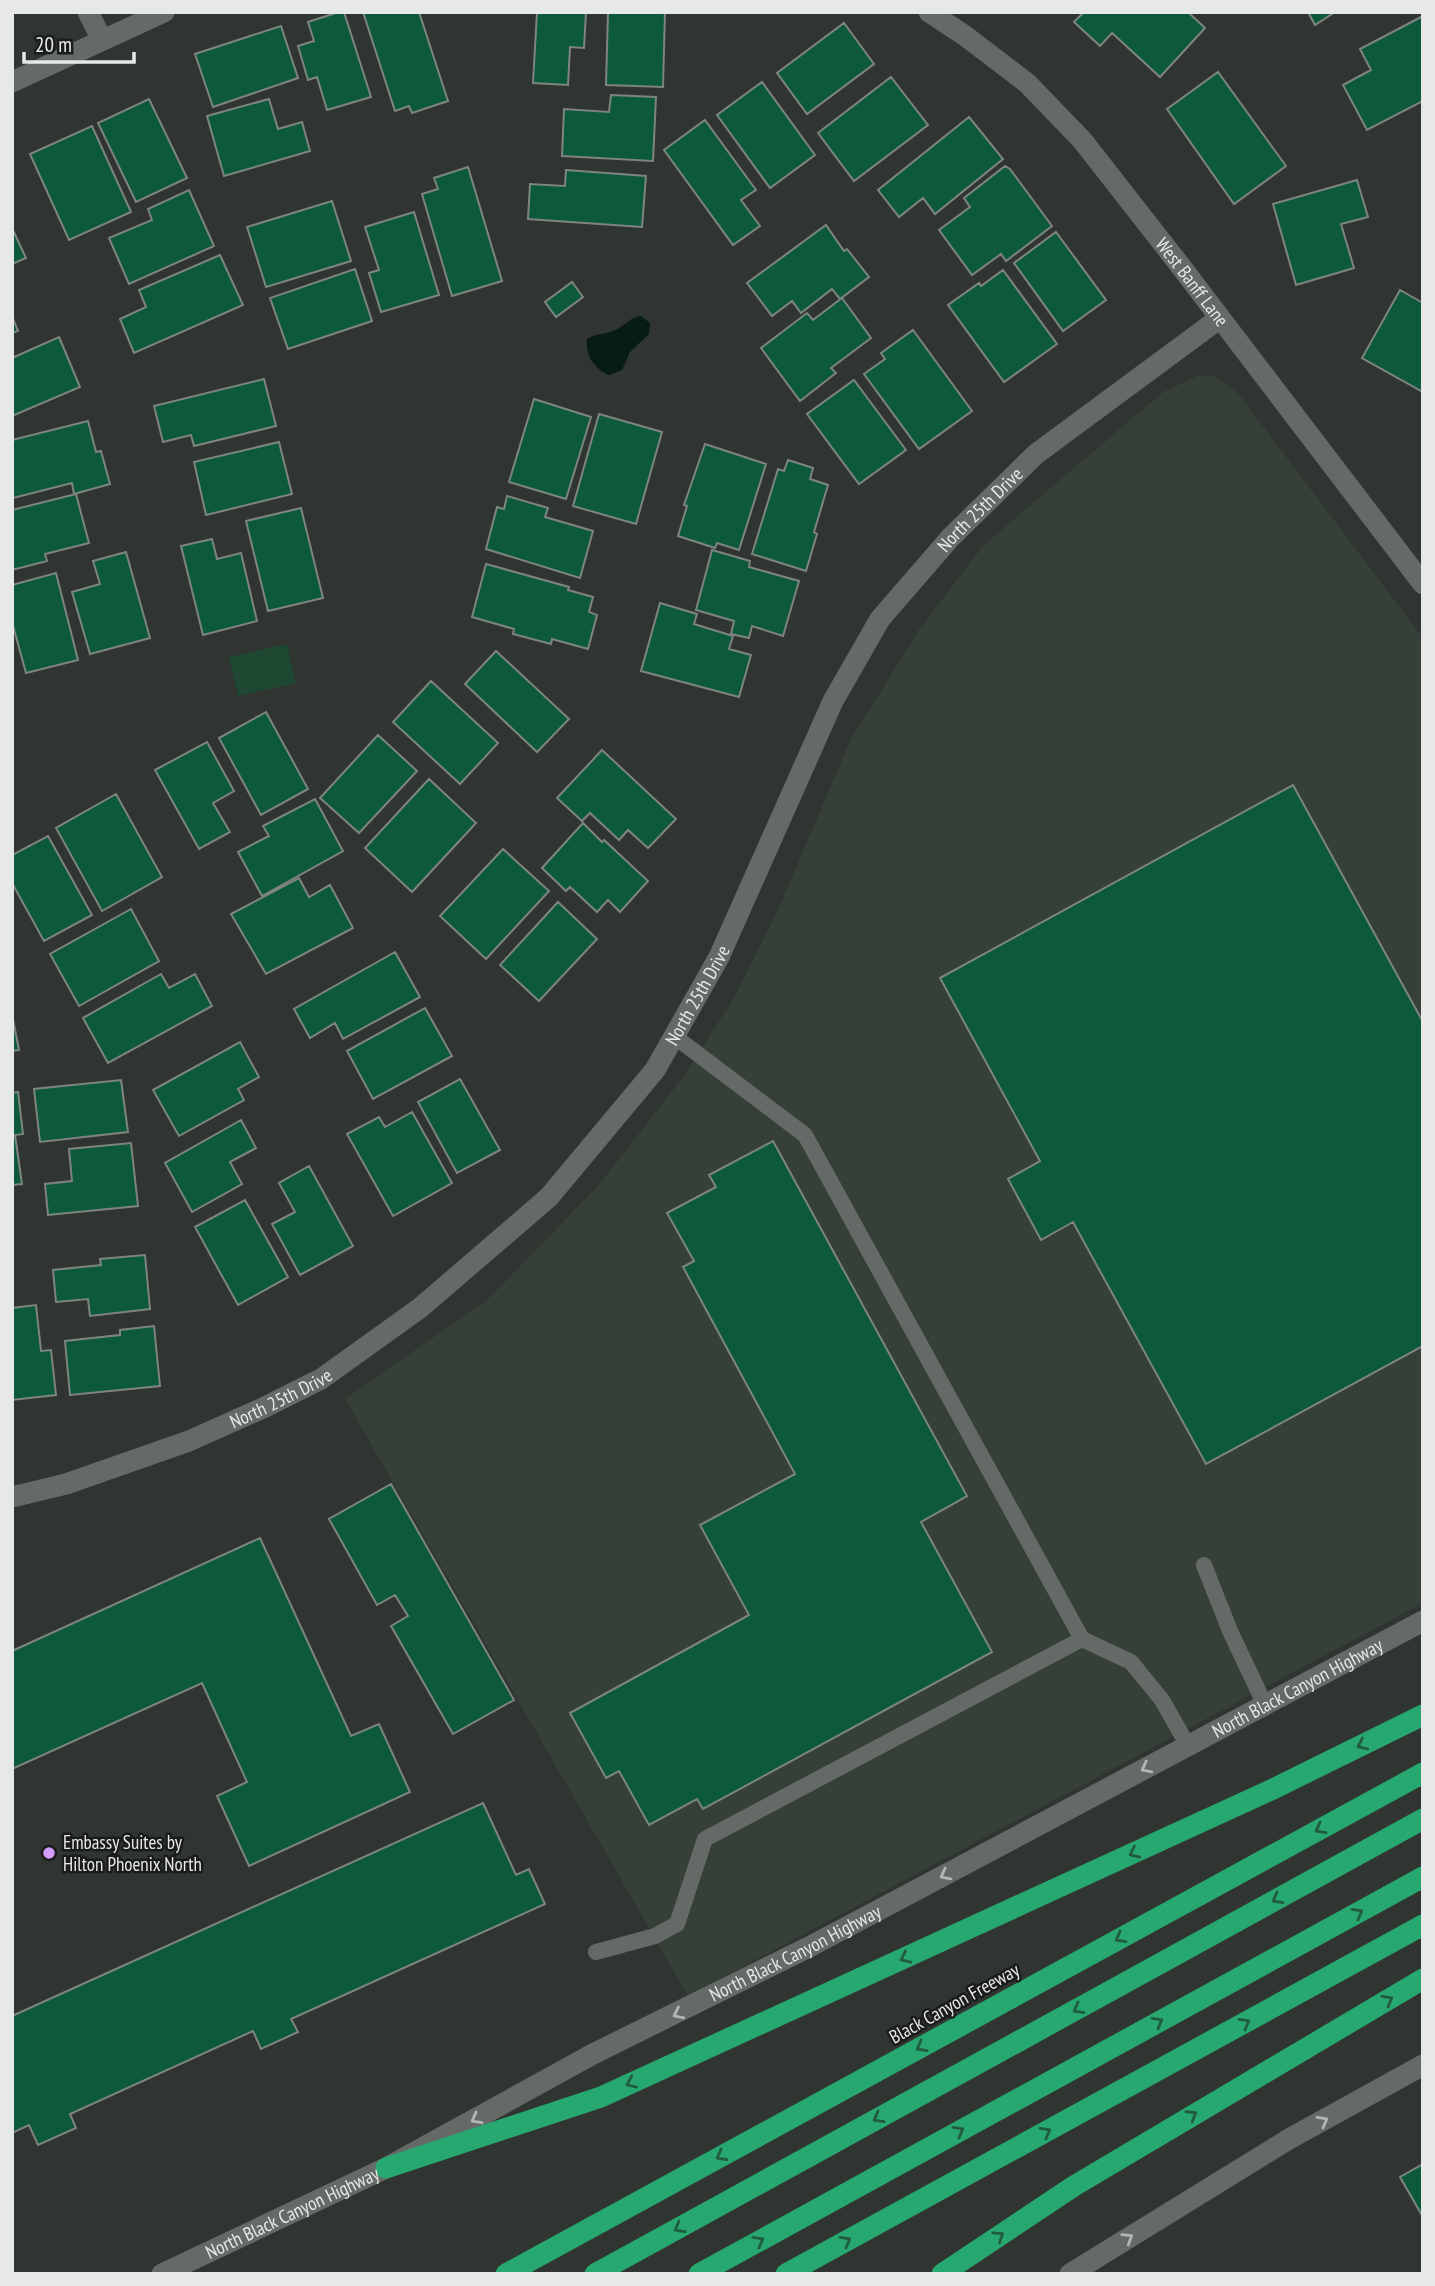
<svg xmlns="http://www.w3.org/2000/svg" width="1435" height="2286" viewBox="0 0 1435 2286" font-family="'PT Sans Narrow',sans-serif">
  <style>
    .built { fill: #354039 }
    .green { fill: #1f4833 }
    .water { fill: #071c12 }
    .building { fill: #0d5a3a; stroke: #7e8481; stroke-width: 2 }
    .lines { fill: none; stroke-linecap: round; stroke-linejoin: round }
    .lane { stroke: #656a67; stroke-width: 16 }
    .street { stroke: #656a67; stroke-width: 21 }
    .secondary { stroke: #656a67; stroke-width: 21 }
    .highway { stroke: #27a871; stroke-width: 21 }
    .oneway { stroke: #205b42 }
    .oneway2 { stroke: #b2b6b4 }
    .poi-dot { fill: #d39cfc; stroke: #1a1c1b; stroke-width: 2.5 }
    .labels { text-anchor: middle; stroke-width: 5; stroke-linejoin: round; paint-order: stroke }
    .street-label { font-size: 19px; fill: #e6e9e7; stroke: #1a1c1b }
    .poi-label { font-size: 19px; fill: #e6e9e7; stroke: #1a1c1b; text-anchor: start }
  </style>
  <rect width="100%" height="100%" fill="#303532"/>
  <path class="built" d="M1212,375L1237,392L1423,638V1603L688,1996L345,1399L487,1300L598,1186L684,1076L734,998L777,912L851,739L920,628L983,546L1163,392L1197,376Z"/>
  <path class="green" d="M287,644L296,683L238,696L229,657Z"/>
  <path class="water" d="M641,316L650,323L649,334L630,352L622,370L609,375C595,369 585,356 587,339C596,333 605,335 615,330C625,326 630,317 641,316Z"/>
  <path class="building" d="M339,12H344L371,97L327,110L317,77L308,80L298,46L314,41L308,22Z
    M363,12H419L448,101L412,113L409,106L395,111Z
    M537,12H586L584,48L570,47L568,85L533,83Z
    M608,12H665L663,87L606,85Z
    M1084,12H1188L1205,28L1160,77L1112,33L1100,46L1074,22Z
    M1308,12H1335L1315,25Z
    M1423,16V101L1367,130L1343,85L1371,70L1360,49Z
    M844,23L874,64L807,114L777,73Z
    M281,26L298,78L213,107L195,54Z
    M1218,72L1286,166L1234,204L1167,109Z
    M891,77L928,125L854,181L818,133Z
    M762,82L815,155L770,188L717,115Z
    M611,95L656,97L653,161L562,156L564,109L609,112Z
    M149,99L187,178L136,202L98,123Z
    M269,99L278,129L302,122L310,151L224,176L207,116Z
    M969,117L1003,159L935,214L923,198L899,217L878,190Z
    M705,120L756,190L741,200L760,226L733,245L664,150Z
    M92,126L131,212L69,240L30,154Z
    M1005,166L1010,169L1052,226L1006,261L1001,254L972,275L939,230L970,207L964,198Z
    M468,167L502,281L452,296L422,194L438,189L434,178Z
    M566,170L646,176L642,227L528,219L530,184L565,186Z
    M1357,180L1368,217L1341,224L1354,268L1296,285L1273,204Z
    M189,190L214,246L129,284L109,238L152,220L148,209Z
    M332,201L351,261L266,287L247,227Z
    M414,212L439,295L381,312L369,273L379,270L365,227Z
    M826,225L844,251L847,249L869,277L840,299L832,289L801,313L792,301L772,316L747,283Z
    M12,228L26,258L12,264Z
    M1056,232L1106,300L1063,331L1014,263Z
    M220,255L243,305L134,353L120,319L146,307L139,290Z
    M355,269L372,321L288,349L270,298Z
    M1003,270L1057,344L1004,382L948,305L979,283L981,286Z
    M572,282L583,297L556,317L545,302Z
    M1400,290L1423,303V392L1362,358Z
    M842,298L871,338L831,368L836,373L800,401L761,348L807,313L813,320Z
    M12,316L18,331L12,333Z
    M913,330L972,411L919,449L864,374L885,359L881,353Z
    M59,337L80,387L12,416V358Z
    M264,379L276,426L194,446L191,435L163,442L154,406Z
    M854,380L906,450L859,484L807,414Z
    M534,399L591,417L566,499L509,482Z
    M599,414L662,432L636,524L573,506Z
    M88,421L96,452L101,451L110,484L74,494L72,483L13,498L12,440Z
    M279,442L292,494L206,515L194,462Z
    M705,444L766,464L739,550L717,543L715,548L678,536L687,506L684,505Z
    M788,460L813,468L810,479L828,485L814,532L817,534L806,571L752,554L778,469L784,471Z
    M76,494L89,543L45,554L47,561L12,570V510Z
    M507,496L548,508L545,517L593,531L580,578L486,549L497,507L504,509Z
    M301,508L323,598L268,611L246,521Z
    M212,539L217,559L241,553L257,621L203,635L181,546Z
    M712,550L750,561L749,567L799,581L783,636L752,626L749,638L731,634L734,621L696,610Z
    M126,552L150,638L90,654L72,592L100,584L93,561Z
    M486,564L569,587L568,590L593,597L589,612L597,615L588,649L552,639L551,644L513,634L514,629L472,617Z
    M56,573L78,660L26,673L12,622V585Z
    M660,603L697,614L694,624L733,636L729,649L751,655L739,697L641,671Z
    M496,651L569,719L537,752L465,684Z
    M431,681L498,743L460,784L393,722Z
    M266,712L308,789L261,815L219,738Z
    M378,735L417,771L359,833L320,798Z
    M207,742L234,791L213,803L230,832L199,849L155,770Z
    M602,750L676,819L648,848L628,830L619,840L590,813L582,821L557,798Z
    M429,779L476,823L412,892L365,848Z
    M1293,785L1423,1022V1346L1206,1464L1073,1222L1041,1240L1008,1179L1040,1161L940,978Z
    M116,794L162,877L102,911L56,828Z
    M315,799L343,851L262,896L238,852L269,836L263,826Z
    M583,823L602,842L604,840L648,881L620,912L608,900L597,912L570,887L566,891L542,868Z
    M48,836L92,915L44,941L12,883V855Z
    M503,849L549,891L486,959L440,916Z
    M299,878L309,897L330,885L353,928L266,974L231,914Z
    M558,902L597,939L539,1001L500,965Z
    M131,909L159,961L79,1006L50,954Z
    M395,952L420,997L343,1039L335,1023L310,1038L294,1009Z
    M161,974L169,988L195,974L212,1006L108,1063L83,1018Z
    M425,1008L452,1056L373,1099L347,1051Z
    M12,1014L19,1050L12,1051Z
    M240,1042L259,1077L238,1089L244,1100L179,1136L153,1090Z
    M460,1079L500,1150L457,1173L418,1102Z
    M121,1080L128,1132L40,1142L34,1089Z
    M18,1092L23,1134L15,1135L22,1184L12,1185V1093Z
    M412,1112L452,1183L393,1216L347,1134L379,1117L385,1127Z
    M241,1120L256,1148L230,1162L242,1184L192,1212L165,1163Z
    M773,1141L967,1496L921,1522L992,1652L703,1809L697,1799L649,1825L619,1771L606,1778L570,1713L749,1615L700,1525L795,1474L683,1267L694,1261L667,1213L716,1187L709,1175Z
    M131,1143L138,1206L48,1215L45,1184L72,1181L69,1149Z
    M309,1166L353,1246L300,1275L272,1224L295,1212L279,1183Z
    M245,1200L288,1277L238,1305L195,1227Z
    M145,1255L150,1309L90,1316L88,1299L56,1302L53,1270L101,1265L100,1259Z
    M36,1305L41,1351L51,1350L56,1395L12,1400V1308Z
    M154,1326L160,1386L70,1395L65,1341L120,1335V1330Z
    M391,1484L514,1700L453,1734L391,1626L408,1616L395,1595L377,1605L329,1519Z
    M260,1538L351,1736L379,1724L410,1792L249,1866L217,1796L247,1782L202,1683L12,1769V1651Z
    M483,1803L516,1875L529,1869L545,1904L291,2019L298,2032L261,2049L253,2031L70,2114L76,2128L38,2145L29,2125L12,2133V2016Z
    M1423,2164V2217L1400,2177Z"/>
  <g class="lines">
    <path class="lane" d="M674,1036L805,1135L1082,1639L1131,1662L1162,1700L1188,1746
      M1204,1565L1230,1631L1265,1705
      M596,1952L655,1936L677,1924L705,1839L1082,1639"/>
    <g class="street">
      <path d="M88,12L102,40"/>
      <path id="s1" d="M929,12L964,35L1027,83L1082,140L1179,264L1423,584"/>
      <path d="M12,82L164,12"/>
    </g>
    <g class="secondary">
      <path id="s2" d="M12,1497L66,1484L189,1441L263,1408L321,1379L420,1308L549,1197L655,1070L719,957L833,701L880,619L951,537L1036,454L1220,318"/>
      <path id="s3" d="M162,2274L386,2168L593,2054L809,1947L1423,1621"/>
      <path d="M1070,2274L1289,2139L1423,2065"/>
    </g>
    <path class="highway" d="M386,2168L601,2097L1273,1789L1423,1715
      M506,2274L1423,1773
      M595,2274L1423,1819
      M699,2274L1423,1877
      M786,2274L1423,1925
      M942,2274L1074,2186L1423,1979"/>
  </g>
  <defs><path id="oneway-chevron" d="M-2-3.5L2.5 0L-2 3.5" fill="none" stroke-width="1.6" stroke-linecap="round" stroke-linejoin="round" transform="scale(1.75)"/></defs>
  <g class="oneway">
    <use href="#oneway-chevron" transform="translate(1362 1745) rotate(154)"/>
    <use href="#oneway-chevron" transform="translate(1320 1829) rotate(151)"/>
    <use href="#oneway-chevron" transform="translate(1134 1853) rotate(155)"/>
    <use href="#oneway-chevron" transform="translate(1277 1899) rotate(151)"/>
    <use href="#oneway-chevron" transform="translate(1358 1913) rotate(-29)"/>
    <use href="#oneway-chevron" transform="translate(1120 1938) rotate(151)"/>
    <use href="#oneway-chevron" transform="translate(905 1958) rotate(155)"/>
    <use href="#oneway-chevron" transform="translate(1388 2000) rotate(-30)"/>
    <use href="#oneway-chevron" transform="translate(1078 2009) rotate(151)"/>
    <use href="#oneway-chevron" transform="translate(1158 2022) rotate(-29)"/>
    <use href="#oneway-chevron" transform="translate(1245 2023) rotate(-29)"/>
    <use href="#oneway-chevron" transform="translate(921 2047) rotate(151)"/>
    <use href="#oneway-chevron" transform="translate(631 2083) rotate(156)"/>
    <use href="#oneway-chevron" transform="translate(1192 2115) rotate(-31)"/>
    <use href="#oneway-chevron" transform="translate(878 2118) rotate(151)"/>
    <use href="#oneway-chevron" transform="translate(959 2131) rotate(-29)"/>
    <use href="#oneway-chevron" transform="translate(1046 2132) rotate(-29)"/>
    <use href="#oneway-chevron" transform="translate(721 2156) rotate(151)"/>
    <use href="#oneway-chevron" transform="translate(679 2228) rotate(151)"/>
    <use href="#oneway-chevron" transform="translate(999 2236) rotate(-34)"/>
    <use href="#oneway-chevron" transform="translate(759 2241) rotate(-29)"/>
    <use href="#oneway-chevron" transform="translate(846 2241) rotate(-29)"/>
  </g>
  <g class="oneway2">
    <use href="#oneway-chevron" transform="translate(1146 1768) rotate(152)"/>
    <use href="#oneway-chevron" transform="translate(945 1875) rotate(152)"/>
    <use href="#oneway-chevron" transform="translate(678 2014) rotate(154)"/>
    <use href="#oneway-chevron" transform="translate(476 2119) rotate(151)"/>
    <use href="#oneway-chevron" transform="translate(1323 2121) rotate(-29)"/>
    <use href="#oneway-chevron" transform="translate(1128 2238) rotate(-32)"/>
  </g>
  <circle class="poi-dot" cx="49" cy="1853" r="7"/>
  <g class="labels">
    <g class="street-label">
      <text dy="7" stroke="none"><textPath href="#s1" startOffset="380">West Banff Lane</textPath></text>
      <text dy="7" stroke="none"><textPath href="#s2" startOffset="1442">North 25th Drive</textPath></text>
      <text dy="7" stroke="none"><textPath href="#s2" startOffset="875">North 25th Drive</textPath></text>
      <text dy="7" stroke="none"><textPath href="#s2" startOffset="287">North 25th Drive</textPath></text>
      <text dy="7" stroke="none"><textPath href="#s3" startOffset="1278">North Black Canyon Highway</textPath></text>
      <text dy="7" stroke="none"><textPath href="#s3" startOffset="710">North Black Canyon Highway</textPath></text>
      <text transform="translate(954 2003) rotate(-29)" y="7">Black Canyon Freeway</text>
      <text dy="7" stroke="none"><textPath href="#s3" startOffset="144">North Black Canyon Highway</textPath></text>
    </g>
    <g class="poi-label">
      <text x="63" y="1849">Embassy Suites by<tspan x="63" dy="22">Hilton Phoenix North</tspan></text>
    </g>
  </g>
  <rect width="1435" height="2286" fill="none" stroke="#e6e9e7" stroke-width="28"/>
  <path d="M24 52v10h110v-10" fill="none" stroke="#e6e9e7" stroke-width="3.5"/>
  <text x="35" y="52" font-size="21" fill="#e6e9e7" stroke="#1a1c1b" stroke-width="5" paint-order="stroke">20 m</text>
</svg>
